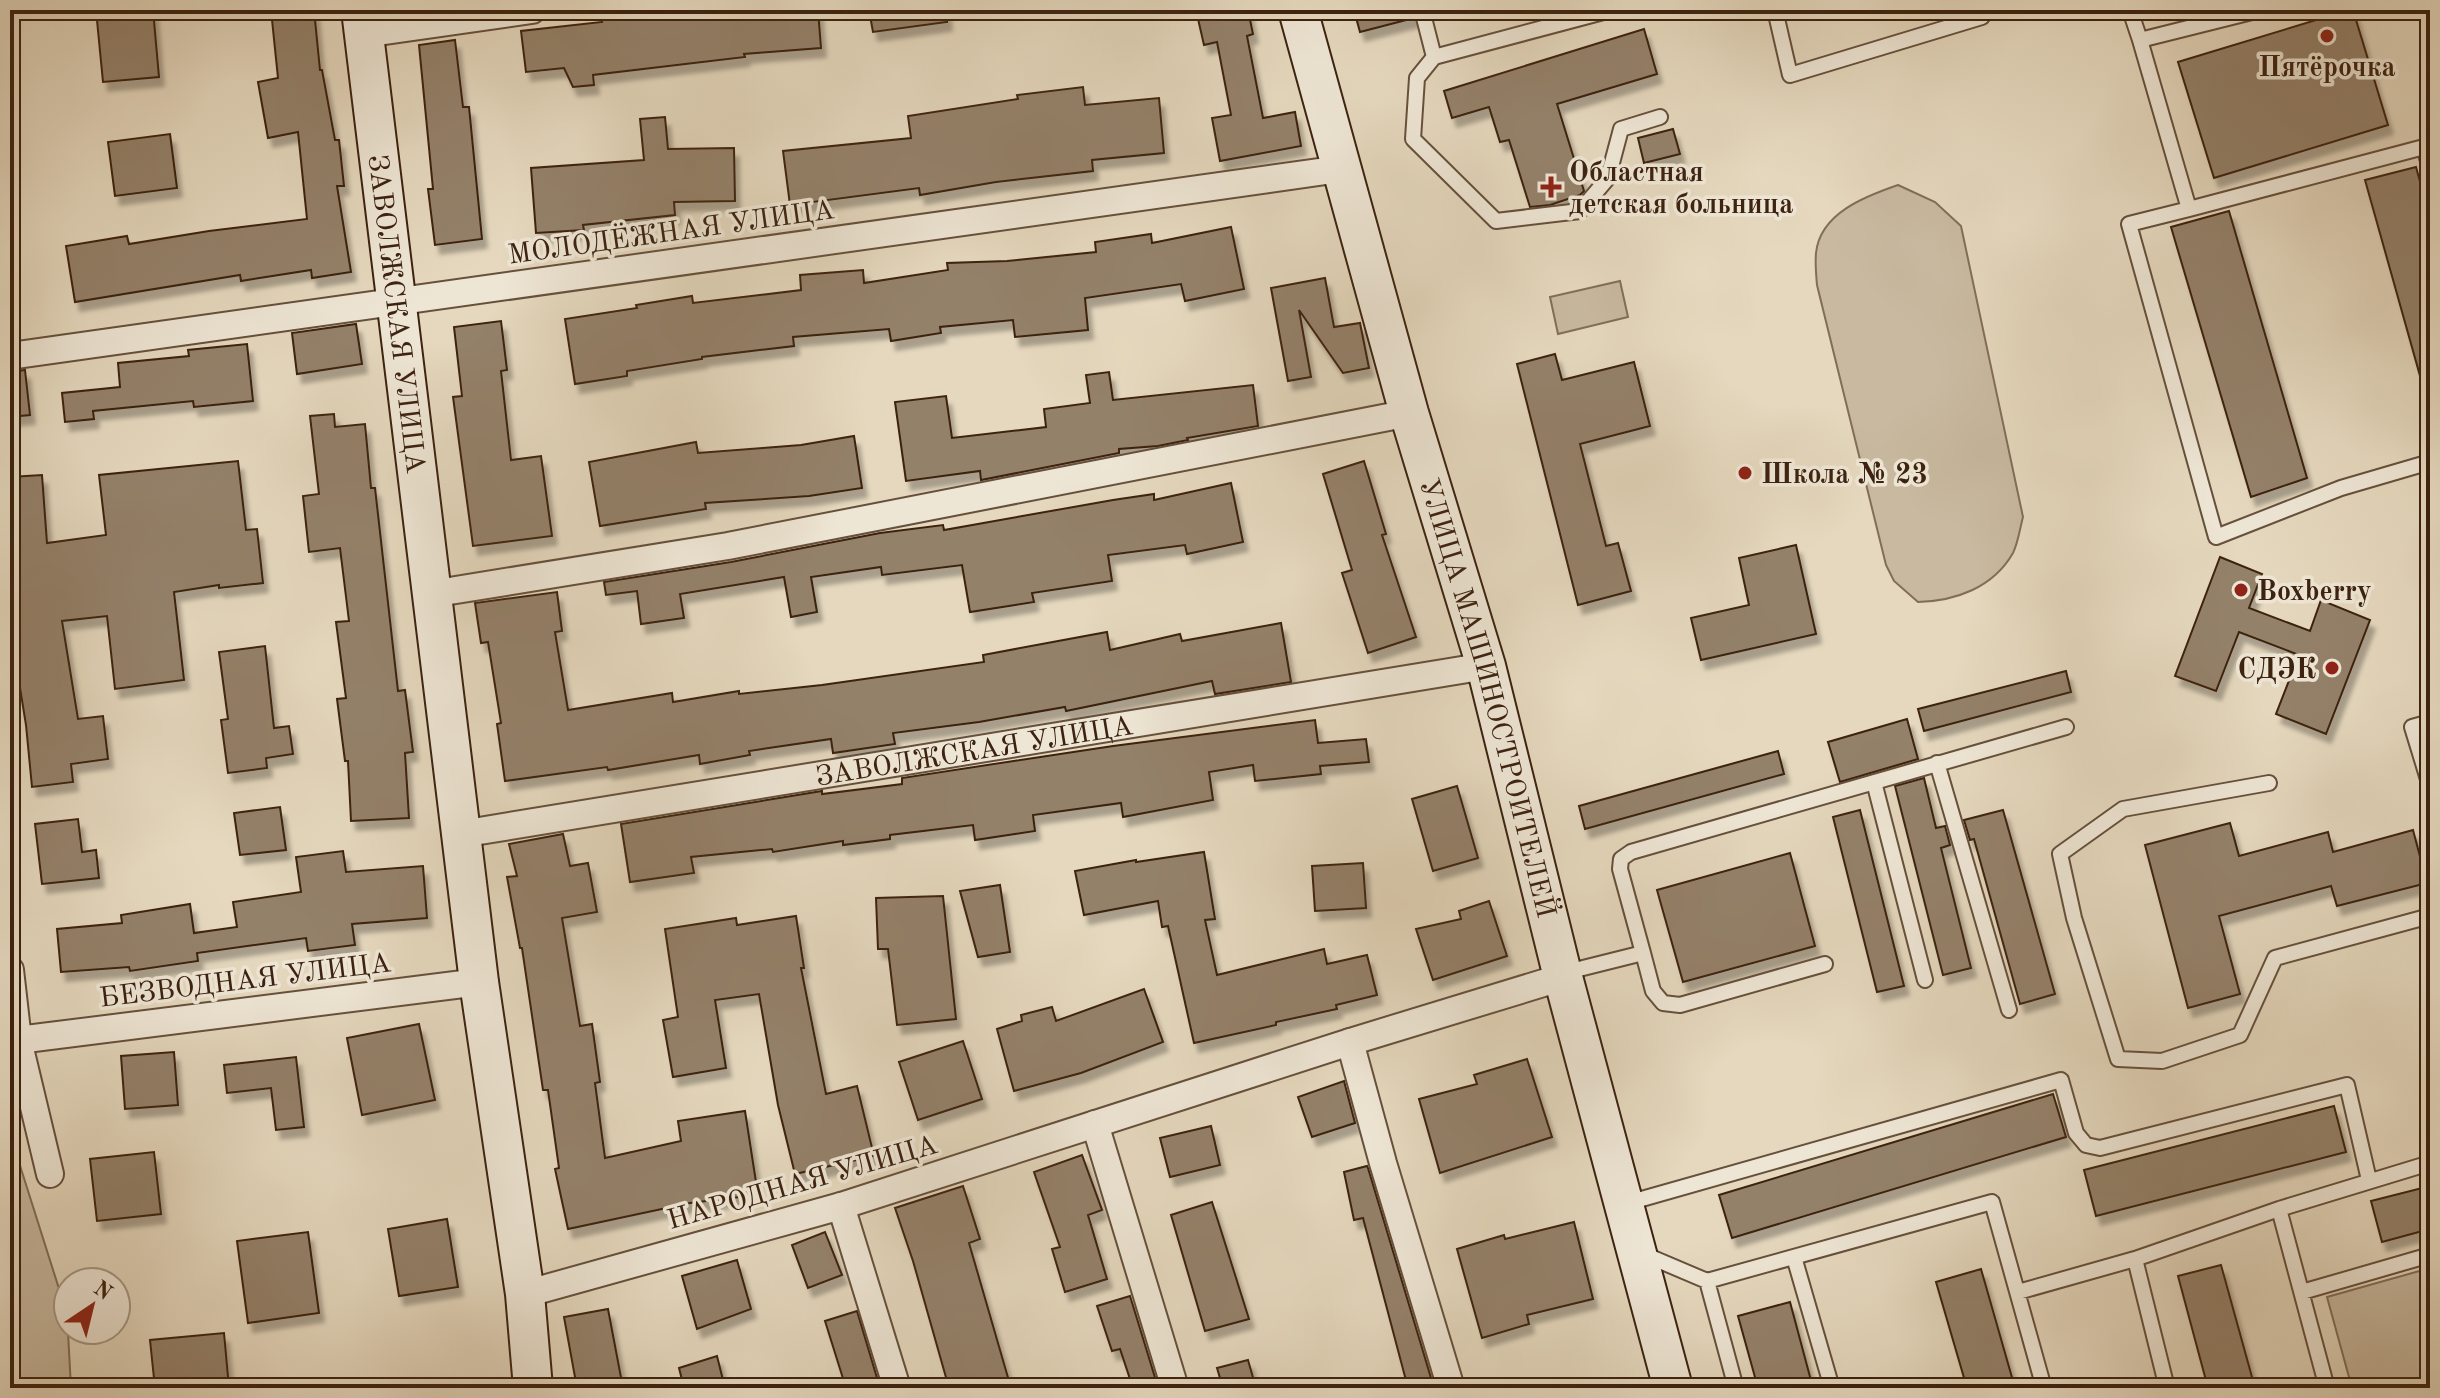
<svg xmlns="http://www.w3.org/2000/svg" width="2440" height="1398" viewBox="0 0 2440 1398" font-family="'Old Standard TT',serif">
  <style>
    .green { fill: #c8b9a0; stroke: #826e58; stroke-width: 2 }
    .building { fill: #94816a; stroke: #3c2210; stroke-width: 2; filter: url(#shadow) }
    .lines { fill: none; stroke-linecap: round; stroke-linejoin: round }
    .lane-casing { stroke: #66503c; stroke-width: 18 }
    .street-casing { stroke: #66503c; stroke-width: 30 }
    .secondary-casing { stroke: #3c2210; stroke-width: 42 }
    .lane { stroke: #eee6d5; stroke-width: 14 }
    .street { stroke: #eee6d5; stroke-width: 26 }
    .secondary { stroke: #eee6d5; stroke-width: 38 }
    .poi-dot { fill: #8f2418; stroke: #eee6d5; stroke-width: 3 }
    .labels { text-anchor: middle; stroke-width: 7; stroke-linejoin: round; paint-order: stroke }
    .poi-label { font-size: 28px; font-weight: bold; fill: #3c2210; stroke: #eee6d5; text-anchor: start }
    .street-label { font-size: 28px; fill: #3c2210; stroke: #eee6d5 }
  </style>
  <defs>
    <filter id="shadow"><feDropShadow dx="5" dy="9" stdDeviation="2" flood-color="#0004"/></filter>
  </defs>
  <rect width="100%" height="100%" fill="#e5d8be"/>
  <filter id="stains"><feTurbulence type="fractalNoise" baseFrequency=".0025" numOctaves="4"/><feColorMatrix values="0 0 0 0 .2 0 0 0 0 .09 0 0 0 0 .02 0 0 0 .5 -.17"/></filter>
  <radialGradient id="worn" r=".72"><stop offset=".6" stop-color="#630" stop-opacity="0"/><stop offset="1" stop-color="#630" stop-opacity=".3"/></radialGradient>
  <path class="green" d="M1898,185L1935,202L1961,226L2023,517C2020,528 2018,543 2013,553C1993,588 1955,601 1918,602L1894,581L1886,565L1817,285C1816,274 1815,264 1816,253C1820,213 1866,196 1898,185Z
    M1620,281L1628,317L1558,334L1550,297Z
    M10,1134L67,1314L71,1388H10Z
    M2430,1268V1388H2352L2327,1297Z"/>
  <path class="building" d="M96,10H153L159,77L103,82Z
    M271,10H314L320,70H322L335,140H339L344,186H337L351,272L312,278L311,270L241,281L240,275L75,302L66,246L127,236L129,244L209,231L307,219L298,132L268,138L258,82L278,78Z
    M659,10L660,17L709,10H818L821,48L744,54L745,57L593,75L594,85L573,87L564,68L526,72L521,31L602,22L601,17Z
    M869,10H946L947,22L873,32Z
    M1196,10H1248L1253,34L1247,36L1263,118L1295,112L1301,146L1220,161L1212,118L1231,115L1217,42L1204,45Z
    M1354,10H1412L1414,18L1360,32Z
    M2349,10H2353L2388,125L2214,178L2178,62Z
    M1644,29L1657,74L1557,104L1584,191L1580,195L1550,205L1530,207L1509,140L1500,142L1489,107L1452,118L1444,91Z
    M455,40L463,107H469L482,239L435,245L428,189H433L419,45Z
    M1083,87L1085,105L1159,98L1164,153L1092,160L1093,171L996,182L920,195L919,188L790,205L783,151L911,138L908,116L1018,99L1017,95Z
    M665,117L668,149L734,148L735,201L674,202L675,215L583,225L584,230L536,233L531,168L644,160L640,119Z
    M1673,129L1680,154L1644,163L1638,138Z
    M170,134L177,188L115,196L108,142Z
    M2416,167L2430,218V389L2424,390L2365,180Z
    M2229,211L2307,478L2251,497L2171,227Z
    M1231,227L1244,289L1185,301L1181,284L1085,298L1088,330L1015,337L1013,320L940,327L941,333L891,341L889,329L793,337L794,346L702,357V359L627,371V376L575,384L565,319L637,308L636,305L692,296L693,303L801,290L800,275L863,270L864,283L948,270L947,263L1007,261L1096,252L1095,242L1151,234L1152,243Z
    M1325,278L1334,327L1360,323L1369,368L1343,373L1299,310L1311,377L1288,381L1271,288Z
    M501,321L507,370L501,371L511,460L541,456L552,536L473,546L453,397L462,396L454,327Z
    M356,324L362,364L297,374L292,333Z
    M247,344L253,401L194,407L193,401L93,411L94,419L65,422L62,393L120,387L118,363L189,356L188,350Z
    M1555,354L1562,380L1634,362L1650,426L1580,444L1606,546L1618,543L1631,591L1578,605L1517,364Z
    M25,370L30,415L10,417V372Z
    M1109,372L1113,400L1253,385L1258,426L1187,438L1188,440L1158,446L1119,449V453L981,480L980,471L906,481L895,402L946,396L952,438L1046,427L1044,409L1090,403L1086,375Z
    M334,414L335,427L365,424L371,488H375L398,691L405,690L413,752L405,753L409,818L351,821L348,761H345L337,699L346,698L336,622L349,621L340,548L309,552L303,496L319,494L310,416Z
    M854,436L862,488L809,496L705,503L706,509L600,526L589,462L696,442L698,453L801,445Z
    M238,461L246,530L257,529L263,583L219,588V585L174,592L184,680L115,689L107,616L62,621L78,719L103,716L108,759L71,764L73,782L32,787L26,725L15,657L18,656L10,598V477L42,475L47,543L106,535L99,475Z
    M1364,461L1386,534L1382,535L1416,637L1368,653L1342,573L1352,570L1323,474Z
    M1231,483L1243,542L1187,554L1185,545L1108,555L1112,581L1032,593L1034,602L970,612L962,565L882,575L881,567L811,577L817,612L791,617L784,577L680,594L684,618L641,624L637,591L606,595L604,582L731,562L880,533L943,525L944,530L1113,500L1154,494V500Z
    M1796,545L1816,634L1701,660L1691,618L1749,605L1739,558Z
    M2220,557L2262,574L2249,608L2310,631L2321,600L2370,620L2326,734L2276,714L2299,655L2239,632L2216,691L2175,676Z
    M557,592L562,631L555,632L568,710L672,693L673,702L739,691V694L822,685L984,662L983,655L1107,632L1110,650L1180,634L1182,641L1281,623L1291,682L1215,694L1212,681L1066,711L1065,707L979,722L893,733L895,744L833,753L831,739L749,751L750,755L700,764L699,755L608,770L607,767L505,781L497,724L501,723L488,642L481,643L475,603Z
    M265,646L274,728L289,726L293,754L266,758L267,768L228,773L221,720L228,719L219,652Z
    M2066,671L2071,692L1924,731L1918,709Z
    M1907,719L1918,759L1840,782L1828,742Z
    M1315,720L1318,743L1366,739L1369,762L1320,766L1321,774L1255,781L1253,765L1209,772L1213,800L1123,817L1121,803L1033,815L1035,831L975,840L973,825L890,835V839L843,845V841L773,852L772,849L691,857L694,873L630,882L621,824L822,791V794L902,784V778L1113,746Z
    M1778,751L1784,774L1585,829L1579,806Z
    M1924,778L1936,828L1945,826L1950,845L1941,848L1971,968L1943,975L1895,786Z
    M1457,786L1478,858L1433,871L1412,799Z
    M280,807L286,850L240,855L234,813Z
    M1860,810L1904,986L1877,992L1833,817Z
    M2003,810L2055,994L2020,1004L1974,839L1970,840L1964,820Z
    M78,819L82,852L96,850L99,878L42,884L35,824Z
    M2230,823L2239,856L2328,832L2333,852L2413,830L2427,883L2337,906L2331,886L2219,916L2240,994L2188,1008L2145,845Z
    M563,834L570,866L588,863L597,912L562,918L580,1026L592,1024L600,1082L595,1083L605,1158L681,1141L678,1121L745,1111L758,1195L690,1203L568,1229L555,1169L559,1168L548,1090H543L522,948H520L507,877L517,876L509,844Z
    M343,851L346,872L423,866L427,918L352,924L355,945L308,951L306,938L197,953L198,961L130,971L129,967L61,972L57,929L122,923L121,915L190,904L194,933L237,927L233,902L301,892L296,857Z
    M1204,852L1215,919L1205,920L1217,975L1324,949L1327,964L1367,955L1377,995L1336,1005L1337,1009L1276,1022V1025L1194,1043L1168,926L1162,927L1158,901L1084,915L1075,871L1136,860V862Z
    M1790,853L1815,946L1683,982L1657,890Z
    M1363,863L1366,908L1315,911L1312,866Z
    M1000,885L1010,952L978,957L960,891Z
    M943,896L956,1019L897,1025L888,949H878L876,898Z
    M1489,901L1507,956L1433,980L1416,929L1461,919L1459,911Z
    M796,916L804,968H801L826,1094L857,1086L874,1156L795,1174L778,1105L759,994L715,1000L726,1068L673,1077L663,1020L678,1017L665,929L736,918L737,925Z
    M1144,989L1163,1042L1081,1073L1014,1091L997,1029L1022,1021L1021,1015L1052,1007L1056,1021Z
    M419,1024L435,1100L362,1115L347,1038Z
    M963,1041L982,1099L918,1120L899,1062Z
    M174,1052L178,1105L125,1109L121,1056Z
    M296,1057L304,1127L276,1130L271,1088L227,1093L224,1065Z
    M1527,1059L1552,1137L1440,1173L1419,1099L1477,1084L1474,1075Z
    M1344,1081L1355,1123L1312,1137L1298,1097Z
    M2053,1094L2066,1137L1732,1238L1719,1195Z
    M2334,1106L2346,1152L2096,1216L2084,1170Z
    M1211,1126L1220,1165L1170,1177L1160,1138Z
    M154,1152L161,1214L97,1221L90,1159Z
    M1082,1155L1102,1210L1088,1215L1107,1279L1065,1292L1052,1249L1060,1247L1034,1172Z
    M1367,1166L1368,1168L1434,1388H1408L1363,1218L1354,1220L1344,1172Z
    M963,1186L980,1239L969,1243L1011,1388H949L913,1261L895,1208Z
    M2430,1186V1229L2382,1242L2371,1201Z
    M1212,1202L1249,1319L1205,1331L1171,1215Z
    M447,1219L458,1287L399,1296L388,1229Z
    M1574,1222L1593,1299L1527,1315L1529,1324L1482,1338L1457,1249L1504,1235L1505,1239Z
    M308,1232L319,1313L248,1323L237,1241Z
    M825,1232L842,1275L808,1288L792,1245Z
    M737,1260L751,1309L697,1329L682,1276Z
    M2221,1265L2255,1388H2208L2178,1276Z
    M1981,1269L2015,1388H1967L1936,1282Z
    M1130,1296L1157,1384L1144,1388H1133L1120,1349L1112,1351L1097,1306Z
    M1790,1302L1813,1388H1758L1738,1316Z
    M608,1309L623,1388H577L564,1317Z
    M857,1311L880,1388H846L825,1321Z
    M224,1333L229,1388H155L150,1340Z
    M717,1356L725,1388H684L679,1368Z
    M1248,1360L1256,1388H1223L1217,1368Z"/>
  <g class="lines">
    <defs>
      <path id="lane" d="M1422,10L1434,57L1417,78L1413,139L1496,221L1580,211L1608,178L1621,129L1660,117
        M1775,10L1790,75L1982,17L1980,10
        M2130,10L2140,40
        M2260,10L2140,40L2189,209L2424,147L2430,168
        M1434,57L1611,10
        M2189,209L2129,224L2216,537L2341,488L2430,462
        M2430,722L2412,727L2430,786
        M1937,763L2009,1010
        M1874,782L1925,980
        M2269,783L2123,809L2060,854L2074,918L2118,1059L2162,1061L2240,1035L2275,958L2430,916
        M1643,953L1653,991L1663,1003L1680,1005L1825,964
        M1564,977L1575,970L1643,953L1620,869L1621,859L1631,852L2066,727
        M1624,1204L2061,1080L2076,1133L2086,1145L2100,1148L2347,1085L2369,1180
        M2279,1209L2327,1388
        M1641,1253L1707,1281L1736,1388
        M1794,1257L1832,1388
        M2135,1259L2167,1388
        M1707,1281L1992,1202L2044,1388
        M2018,1292L2135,1259L2279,1209L2430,1163
        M2302,1292L2430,1255"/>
      <g id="street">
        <path d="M364,34L532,10"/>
        <path d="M10,356L1340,169"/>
        <path d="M431,594L728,546L1409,413"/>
        <path id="s1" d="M461,834L1486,666"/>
        <path d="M10,970L18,1040L50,1174"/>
        <path d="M18,1040L479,982"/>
        <path d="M1350,1042L1383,1163L1451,1388"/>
        <path d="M1095,1124L1175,1388"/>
        <path d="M841,1206L897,1388"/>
        <path d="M525,1294L841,1206L1350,1042L1563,977"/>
      </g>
      <g id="secondary">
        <path id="s2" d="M361,10L479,982L525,1294L533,1388"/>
        <path id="s3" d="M1298,10L1409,413L1486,666L1563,977L1673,1388"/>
      </g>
    </defs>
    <use href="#lane" class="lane-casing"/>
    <use href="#street" class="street-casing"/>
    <use href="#secondary" class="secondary-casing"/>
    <use href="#lane" class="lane"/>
    <use href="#street" class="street"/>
    <use href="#secondary" class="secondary"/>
  </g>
  <g class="poi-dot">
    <circle cx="2327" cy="36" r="8"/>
    <path d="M1547 175h8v8h8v8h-8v8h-8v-8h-8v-8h8z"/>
    <circle cx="1745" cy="473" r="8"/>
    <circle cx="2241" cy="590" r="8"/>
    <circle cx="2332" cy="668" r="8"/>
  </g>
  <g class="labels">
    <g class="poi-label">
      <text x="2327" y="76" text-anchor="middle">Пятёрочка</text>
      <text x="1569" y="181">Областная<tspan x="1569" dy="32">детская больница</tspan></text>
      <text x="1761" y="483">Школа № 23</text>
      <text x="2257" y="600">Boxberry</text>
      <text x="2316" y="678" text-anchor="end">СДЭК</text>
    </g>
    <g class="street-label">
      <text transform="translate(671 231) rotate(-8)" y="10">МОЛОДЁЖНАЯ УЛИЦА</text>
      <text dy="10" stroke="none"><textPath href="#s2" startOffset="306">ЗАВОЛЖСКАЯ УЛИЦА</textPath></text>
      <text dy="10" stroke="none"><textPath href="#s3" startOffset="714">УЛИЦА МАШИНОСТРОИТЕЛЕЙ</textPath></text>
      <text dy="10" stroke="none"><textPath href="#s1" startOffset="520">ЗАВОЛЖСКАЯ УЛИЦА</textPath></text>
      <text transform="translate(245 979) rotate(-7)" y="10">БЕЗВОДНАЯ УЛИЦА</text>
      <text transform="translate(802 1181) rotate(-16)" y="10">НАРОДНАЯ УЛИЦА</text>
    </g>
  </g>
  <rect width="2440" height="1398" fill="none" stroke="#e5d8be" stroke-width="40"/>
  <rect x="12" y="12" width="2416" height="1374" fill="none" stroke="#3c2210" stroke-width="4"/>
  <rect x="20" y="20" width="2400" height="1358" fill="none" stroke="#3c2210" stroke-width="2"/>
  <g transform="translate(92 1306) rotate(35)"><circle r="38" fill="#eee6d5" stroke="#a79886" stroke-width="2"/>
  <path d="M0-6L14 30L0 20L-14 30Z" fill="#8f2418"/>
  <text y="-12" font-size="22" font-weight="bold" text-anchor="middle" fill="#3c2210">N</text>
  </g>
  <rect width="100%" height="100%" filter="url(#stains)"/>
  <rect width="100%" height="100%" fill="url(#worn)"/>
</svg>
